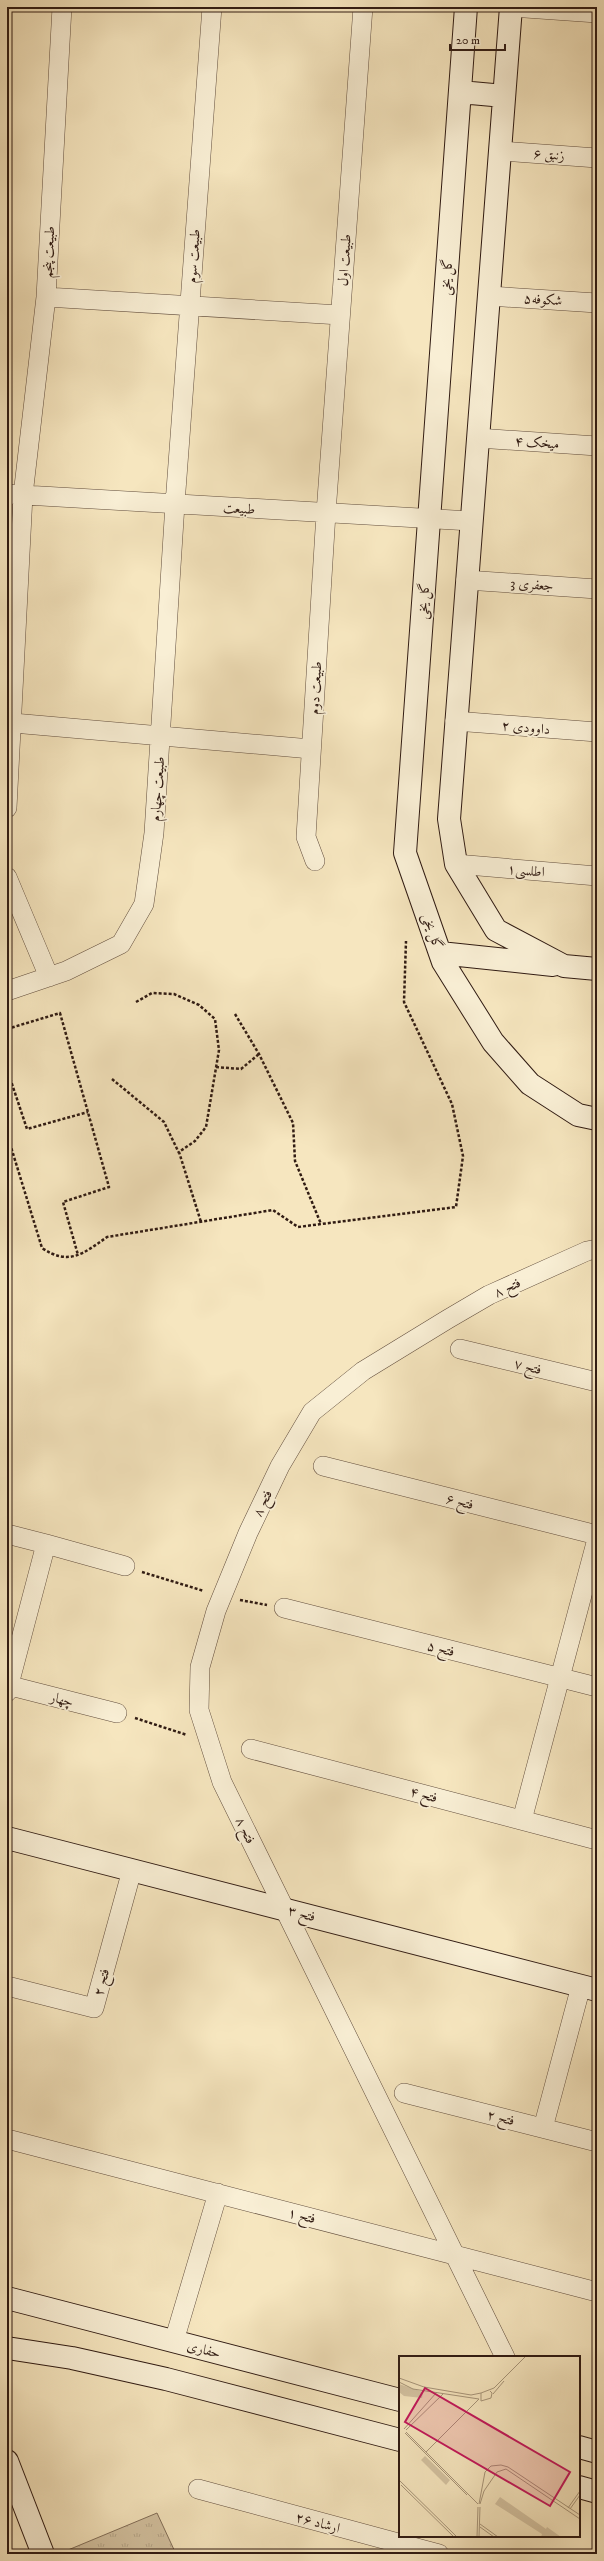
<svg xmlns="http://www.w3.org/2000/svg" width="604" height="2561" viewBox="0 0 604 2561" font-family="'IM FELL DW Pica',Amiri,serif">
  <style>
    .grass { fill: url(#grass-tufts); stroke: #826f5a }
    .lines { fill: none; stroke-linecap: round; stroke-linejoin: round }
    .street-casing { stroke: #624e3e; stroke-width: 20 }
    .secondary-casing { stroke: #301b13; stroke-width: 24 }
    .path { stroke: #301b13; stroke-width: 2.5; stroke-dasharray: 3 2; stroke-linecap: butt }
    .street { stroke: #f9efd5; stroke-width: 19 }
    .secondary { stroke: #f9efd5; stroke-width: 22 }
    .labels { text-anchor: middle; stroke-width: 3.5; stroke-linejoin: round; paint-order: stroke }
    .street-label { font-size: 14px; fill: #301b13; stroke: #f9efd5 }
    .inset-road { fill: none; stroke: #a7957a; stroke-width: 1 }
    .view { fill: #c2185b; fill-opacity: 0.15; stroke: #c2185b; stroke-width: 2 }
    .inset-edge { fill: none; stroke: #301b13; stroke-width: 2 }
  </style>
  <defs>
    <pattern id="grass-tufts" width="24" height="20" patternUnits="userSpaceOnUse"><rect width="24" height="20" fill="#d4c3a2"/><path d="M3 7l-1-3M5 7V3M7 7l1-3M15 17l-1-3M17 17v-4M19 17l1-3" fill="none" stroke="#b6a78b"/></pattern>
  </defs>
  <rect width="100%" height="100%" fill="#f6e6bf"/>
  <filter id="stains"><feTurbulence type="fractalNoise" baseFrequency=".005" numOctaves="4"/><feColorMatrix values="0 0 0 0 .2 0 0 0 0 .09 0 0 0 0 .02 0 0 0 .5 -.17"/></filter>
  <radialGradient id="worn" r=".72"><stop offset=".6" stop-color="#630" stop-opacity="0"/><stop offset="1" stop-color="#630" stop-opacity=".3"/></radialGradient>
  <path class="grass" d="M157,2513L176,2554H70L68,2550Z"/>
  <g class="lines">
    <defs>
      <path id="street" d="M511,7L597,13
        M500,151L597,158
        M489,296L597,303
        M46,297L340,315
        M478,438L597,446
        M7,494L471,521
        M466,580L597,589
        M455,721L597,732
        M13,723L311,749
        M7,808L23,495L46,297L62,7
        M315,861L306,837L326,513L363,7
        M456,864L597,876
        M7,877L49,977
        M7,991L66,971L121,944L144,904L154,833L175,504L212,7
        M460,1349L597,1382
        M323,1466L597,1535
        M7,1534L46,1544L7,1692
        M46,1544L125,1566
        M284,1608L597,1687
        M7,1685L117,1713
        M251,1749L597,1840
        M522,1820L597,1539
        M7,1986L94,2008L132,1870
        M404,2093L597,2142
        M543,2128L581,1986
        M7,2139L597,2292
        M174,2341L218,2193
        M505,2357L222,1782L199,1710L200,1667L216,1611L248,1533L280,1466L312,1412L363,1371L448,1319L489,1295L587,1251L597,1249
        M198,2489L439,2554"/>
      <path id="secondary" d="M466,7L405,853L443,962L493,1042L530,1084L578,1115L597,1119
        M511,7L449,819L456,864L496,930L564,966L597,969
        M460,92L504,96
        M440,953L553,965
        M7,1838L597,1990
        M7,2298L400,2400
        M7,2348L72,2358L166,2379L400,2440
        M579,2447L597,2452
        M7,2461L43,2554
        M579,2487L597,2492"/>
    </defs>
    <use href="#street" class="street-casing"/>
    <use href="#secondary" class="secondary-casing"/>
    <path class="path" d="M136,1002L152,993L174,994L199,1005L215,1019L219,1050L206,1127L195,1141L179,1152L201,1222
      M235,1014L259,1054L293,1123L295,1161L321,1224
      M7,1029L60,1013L109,1187L63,1202L78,1255
      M216,1067L241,1069L259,1054
      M7,1069L27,1129L88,1112
      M112,1079L164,1122L179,1153
      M7,1134L42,1248C69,1266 83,1254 107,1237L273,1210L298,1227L456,1207L463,1156L452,1104L404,1002L406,941
      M142,1572L204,1591
      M240,1600L267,1605
      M135,1718L187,1735"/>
    <use href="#street" class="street"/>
    <use href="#secondary" class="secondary"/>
  </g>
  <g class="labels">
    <g class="street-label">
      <text transform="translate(549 154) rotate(4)" y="5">زنبق ۶</text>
      <text transform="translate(48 252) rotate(-87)" y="5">طبیعت پنجم</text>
      <text transform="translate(193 256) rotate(-86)" y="5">طبیعت سوم</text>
      <text transform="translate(344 260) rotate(-86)" y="5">طبیعت اول</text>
      <text transform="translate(446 277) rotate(-86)" y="5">گل یخی</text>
      <text transform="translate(543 299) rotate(4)" y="5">شکوفه۵</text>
      <text transform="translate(537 442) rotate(4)" y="5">میخک ۴</text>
      <text transform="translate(239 508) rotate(3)" y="5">طبیعت</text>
      <text transform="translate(532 584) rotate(4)" y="5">3 جعفری</text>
      <text transform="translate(423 601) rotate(-86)" y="5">گل یخی</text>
      <text transform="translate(315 688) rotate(-87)" y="5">طبیعت دوم</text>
      <text transform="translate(526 727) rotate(5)" y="5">داوودی ۲</text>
      <text transform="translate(157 789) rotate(-86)" y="5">طبیعت چهارم</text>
      <text transform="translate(526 870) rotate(5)" y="5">اطلسی۱</text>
      <text transform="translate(433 931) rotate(71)" y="5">گل یخی</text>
      <text transform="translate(507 1287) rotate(-25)" y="5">فتح ۸</text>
      <text transform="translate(528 1366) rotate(14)" y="5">فتح ۷</text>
      <text transform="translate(460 1501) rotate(14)" y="5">فتح ۶</text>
      <text transform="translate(262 1503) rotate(-64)" y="5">فتح ۸</text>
      <text transform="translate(441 1648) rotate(14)" y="5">فتح ۵</text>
      <text transform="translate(62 1699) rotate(14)" y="5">چهار</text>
      <text transform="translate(424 1794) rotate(15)" y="5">فتح ۴</text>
      <text transform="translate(246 1830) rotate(64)" y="5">فتح ۸</text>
      <text transform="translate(302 1913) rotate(15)" y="5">فتح ۳</text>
      <text transform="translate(101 1982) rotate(-75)" y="5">فتح ۲</text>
      <text transform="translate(501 2117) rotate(14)" y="5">فتح ۲</text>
      <text transform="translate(302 2215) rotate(14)" y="5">فتح ۱</text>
      <text transform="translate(204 2349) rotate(15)" y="5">حفاری</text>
      <text transform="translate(318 2522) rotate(15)" y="5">ارشاد ۲۶</text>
    </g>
  </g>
  <g transform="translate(399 2356)">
    <rect width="181" height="181" fill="#f6e6bf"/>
    <path d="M0,28L24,36L23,42L5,40L0,36ZM26,100L51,124L47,129L22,104ZM101,141L147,173L148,171L162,181H142L143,178L96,148Z" fill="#d4c3a2"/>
    <path class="inset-road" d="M0,22L25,31L72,39L82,37M0,26L14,33L80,43M91,35L93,37L92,42L82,45V37L95,32L127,0M94,38L105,25M5,73L38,36M7,74L44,38M7,76L79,148M6,77L68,139M27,96L80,43M0,124L58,181M2,129L55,181M80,148L86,116L92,110L102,109L109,111L181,159M81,148L85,135L98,116L107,113L181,163M169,152L181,135M171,153L181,139M81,168L99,181M81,171L95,181M78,181L79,151M80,181L81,151"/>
    <path class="view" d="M26,32L171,116L151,150L6,66Z"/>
    <rect width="181" height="181" class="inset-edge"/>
  </g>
  <rect width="604" height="2561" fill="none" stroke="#f6e6bf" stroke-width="24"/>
  <rect x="8" y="8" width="588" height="2545" fill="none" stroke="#301b13" stroke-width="2"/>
  <rect x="12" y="12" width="580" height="2537" fill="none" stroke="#301b13"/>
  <path d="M450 44v6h55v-6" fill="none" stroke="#301b13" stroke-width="2"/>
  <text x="456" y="44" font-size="12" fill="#301b13" stroke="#f9efd5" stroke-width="3" paint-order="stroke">20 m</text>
  <rect width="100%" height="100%" filter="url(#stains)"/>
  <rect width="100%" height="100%" fill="url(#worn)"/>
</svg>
